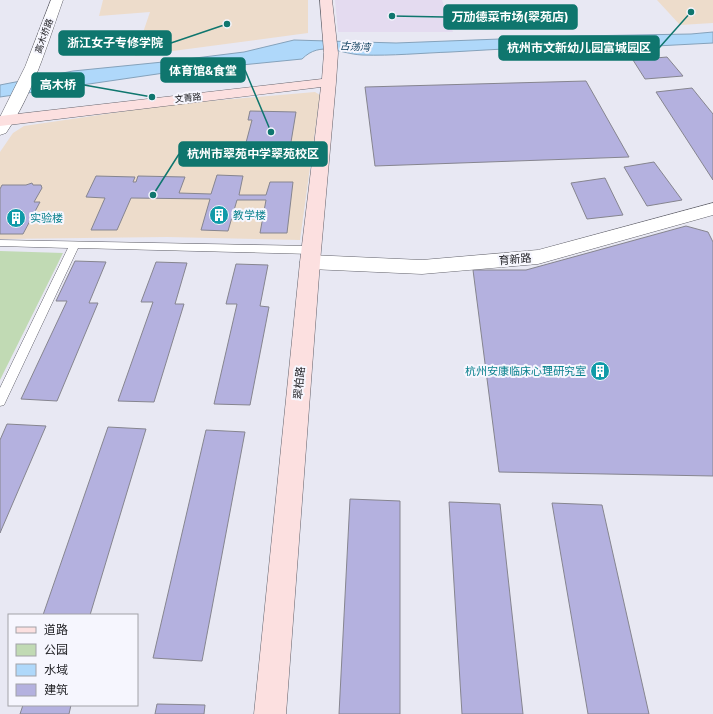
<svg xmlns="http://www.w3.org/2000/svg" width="713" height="714" viewBox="0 0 713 714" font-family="Inter,'Noto Sans SC',sans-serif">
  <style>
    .commercial { fill: #e4dbf0 }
    .education { fill: #eddccb }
    .green { fill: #c1dab4 }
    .water { fill: #afd8fa; stroke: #85a2bb }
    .building { fill: #b4b1df; stroke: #86858f }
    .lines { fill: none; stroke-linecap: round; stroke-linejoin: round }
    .lane-casing { stroke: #62626b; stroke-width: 1 }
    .street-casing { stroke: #62626b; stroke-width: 1 }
    .secondary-casing { stroke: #62626b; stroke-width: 1 }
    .lane { fill: #fff; fill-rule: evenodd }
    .street { fill: #fff; fill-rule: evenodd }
    .secondary { fill: #fce0e0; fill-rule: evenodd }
    .labels { text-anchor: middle; stroke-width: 4; stroke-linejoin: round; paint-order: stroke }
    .far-street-label { font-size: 9px; fill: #232327; stroke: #f6f6fe }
    .far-water-label { font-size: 10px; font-style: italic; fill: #033656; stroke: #f6f6fe }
    .culture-label { font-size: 11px; fill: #0d838f; stroke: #f6f6fe; text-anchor: start }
    .street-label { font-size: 11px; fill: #232327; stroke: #f6f6fe }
    .leader { fill: none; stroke: #0f766e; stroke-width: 1.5 }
    .callout-dot { fill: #0f766e; stroke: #f6f6fe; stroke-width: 1.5 }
    .callout { fill: #0f766e; stroke: #0f766e; stroke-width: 1.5 }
    .callout-label { font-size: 12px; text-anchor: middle; font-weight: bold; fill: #fff }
  </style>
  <rect width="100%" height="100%" fill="#e8e8f3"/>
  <path class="commercial" d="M335,0H442L453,32H338Z"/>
  <path class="education" d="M103,0H308V33L135,56L150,12L99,16Z
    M657,0H713V23L680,25Z
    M315,92L320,95L300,240L167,237L0,239V152L13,133L24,126L174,104Z"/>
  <path class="green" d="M0,251L63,253L0,380Z"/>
  <path class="water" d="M713,32V43L618,48L594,44C547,47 499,49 451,52C422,53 392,56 362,55C340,54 321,40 302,59L171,72L0,97V85L5,84L73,71L163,62L244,52L294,40L396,43L578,36L691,34Z"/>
  <path class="building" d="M667,57L683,76L645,79L633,60Z
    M586,81L629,157L375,166L365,87Z
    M692,88L713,114V180L656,92Z
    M250,111L296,112L289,154H243L252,120H248Z
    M654,162L682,200L647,206L624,167Z
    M217,175L243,176L239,195H266L270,182H293L287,233H260L266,200H237L228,231L201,230L210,199L131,198L117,230H91L105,198L86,197L96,176L135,177L133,182H136L138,176L185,177L179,193L211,194Z
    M605,178L623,215L587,219L571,183Z
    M32,183L33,185H41L42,188L34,202H40L23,234H0V189L2,185H26Z
    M686,226L708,232L713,242V476L499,472L473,270H526Z
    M75,261L106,262L89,303H98L57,401L21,399L67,301H56Z
    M156,262L187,263L175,304H184L154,402L118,401L153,302H141Z
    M236,264L268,265L260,306L269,307L250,405L214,404L237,304H226Z
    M7,424L46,426L0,533V440Z
    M108,427L146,429L90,615H43Z
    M206,430L245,432L202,661L153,658Z
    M350,499L400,501V714H339Z
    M449,502L500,504L523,714H462Z
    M552,503L602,505L649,714H588Z
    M157,704L205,705L204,714H155Z
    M23,705H71L69,714H20Z"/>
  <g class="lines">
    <defs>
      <path id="lane" d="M0,240L312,246L316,247L317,250L316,253L312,254L78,248L4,405L0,406V388L68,248L0,246Z"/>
      <path id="street" d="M51,0H63C47,45 33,94 6,133L0,135V117L25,67Z
        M713,203V215L538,264L422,274L310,269L303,267L300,262L303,257L310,255L422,260L538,250Z"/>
      <path id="secondary" d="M320,0H332L338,53L336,82L320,262L286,714H254L300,262L321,87L0,126V116L322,79L324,53Z"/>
    </defs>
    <use href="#lane" class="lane-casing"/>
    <use href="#street" class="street-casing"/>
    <use href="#secondary" class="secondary-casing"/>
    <use href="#lane" class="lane"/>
    <use href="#street" class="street"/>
    <use href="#secondary" class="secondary"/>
  </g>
  <defs>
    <symbol id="building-disc" viewBox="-11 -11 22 22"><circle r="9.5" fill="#0f9aa8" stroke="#f6f6fe"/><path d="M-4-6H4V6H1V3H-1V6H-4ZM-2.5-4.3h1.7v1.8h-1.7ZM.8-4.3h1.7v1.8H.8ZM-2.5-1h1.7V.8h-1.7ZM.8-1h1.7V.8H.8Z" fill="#fff"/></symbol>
  </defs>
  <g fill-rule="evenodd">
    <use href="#building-disc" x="208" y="204" width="22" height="22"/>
    <use href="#building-disc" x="5" y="207" width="22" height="22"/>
    <use href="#building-disc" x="589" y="360" width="22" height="22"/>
  </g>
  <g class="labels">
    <g class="far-street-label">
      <text transform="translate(44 36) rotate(-70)" y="3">高木桥路</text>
      <text transform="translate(188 98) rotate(-7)" y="3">文菁路</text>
    </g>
    <g class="far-water-label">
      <text transform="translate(355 46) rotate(4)" y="4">古荡湾</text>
    </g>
    <g class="culture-label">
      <text x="233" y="219">教学楼</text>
      <text x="30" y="222">实验楼</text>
      <text x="586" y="375" text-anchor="end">杭州安康临床心理研究室</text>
    </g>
    <g class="street-label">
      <text transform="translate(515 259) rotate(-5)" y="4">育新路</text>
      <text transform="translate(299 383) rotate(-85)" y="4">翠柏路</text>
    </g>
  </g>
  <path class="leader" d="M392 16L444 17M227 24L171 43M691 12L659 48M271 132L245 70M152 97L84 85M153 195L179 154"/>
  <g class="callout-dot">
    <circle cx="392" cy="16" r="4"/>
    <circle cx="227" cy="24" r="4"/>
    <circle cx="691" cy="12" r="4"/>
    <circle cx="271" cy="132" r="4"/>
    <circle cx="152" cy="97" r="4"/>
    <circle cx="153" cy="195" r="4"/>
  </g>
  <g class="callout">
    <rect x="444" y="5" width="133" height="24" rx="4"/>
    <rect x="59" y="31" width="112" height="24" rx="4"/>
    <rect x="499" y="36" width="160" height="24" rx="4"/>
    <rect x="161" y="58" width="84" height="24" rx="4"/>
    <rect x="32" y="73" width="52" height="24" rx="4"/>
    <rect x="179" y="142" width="148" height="24" rx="4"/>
  </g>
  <g class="callout-label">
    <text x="510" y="21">万劢德菜巿场(翠苑店)</text>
    <text x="115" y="47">浙江女子专修学院</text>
    <text x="579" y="52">杭州市文新幼儿园富城园区</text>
    <text x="203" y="75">体育馆&amp;食堂</text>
    <text x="58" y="89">高木桥</text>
    <text x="253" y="158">杭州市翠苑中学翠苑校区</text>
  </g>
  <rect x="8" y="614" width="130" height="92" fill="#f6f6fe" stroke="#a2a2a8"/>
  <rect x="16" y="627" width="20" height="6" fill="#fce0e0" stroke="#a2a2a8"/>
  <text x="44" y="634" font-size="12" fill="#232327">道路</text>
  <rect x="16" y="644" width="20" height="12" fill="#c1dab4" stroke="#a2a2a8"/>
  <text x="44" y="654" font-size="12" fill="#232327">公园</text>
  <rect x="16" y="664" width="20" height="12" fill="#afd8fa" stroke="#a2a2a8"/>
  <text x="44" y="674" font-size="12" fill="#232327">水域</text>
  <rect x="16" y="684" width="20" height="12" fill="#b4b1df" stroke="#a2a2a8"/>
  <text x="44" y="694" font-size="12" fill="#232327">建筑</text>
</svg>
